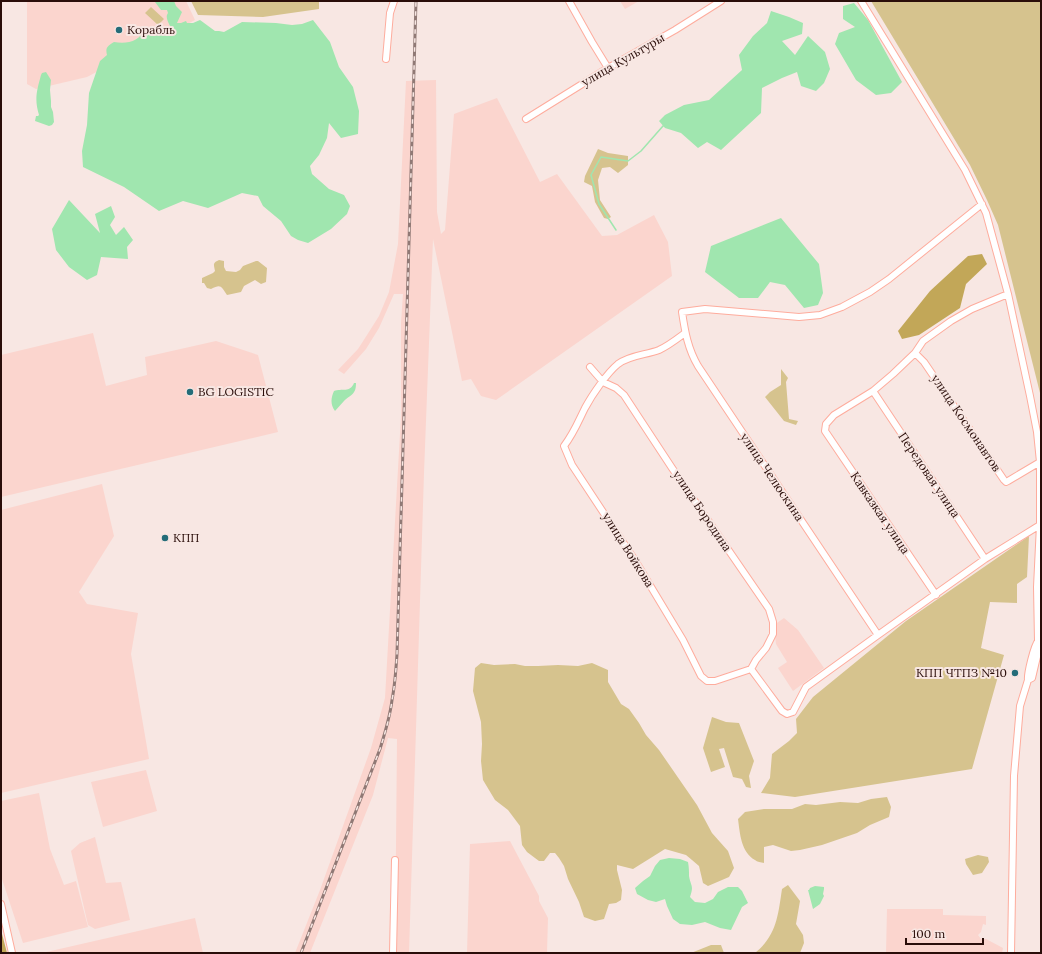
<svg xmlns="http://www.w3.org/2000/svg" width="1042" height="954" viewBox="0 0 1042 954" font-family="Lora,serif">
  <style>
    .built { fill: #fbd5ce }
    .green { fill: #d6c38e }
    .forest { fill: #c2a758 }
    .water { fill: #a0e6af }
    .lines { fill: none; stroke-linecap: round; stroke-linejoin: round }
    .stream { stroke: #a0e6af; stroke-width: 1.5 }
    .minor-casing { stroke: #feac9d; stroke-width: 8 }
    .minor { stroke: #fff; stroke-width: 6 }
    .rail-casing { stroke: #907975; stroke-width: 3 }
    .rail { stroke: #f8e7e3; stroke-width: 1.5; stroke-dasharray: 4.5; stroke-linecap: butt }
    .poi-dot { fill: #246c78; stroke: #f8e7e3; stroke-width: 1.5 }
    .labels { text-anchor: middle; stroke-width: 4; stroke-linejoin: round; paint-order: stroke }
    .poi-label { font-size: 12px; fill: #2a0d09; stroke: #f8e7e3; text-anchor: start }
    .street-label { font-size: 12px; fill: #2a0d09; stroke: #f8e7e3 }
  </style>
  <rect width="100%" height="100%" fill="#f8e7e3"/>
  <path class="built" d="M27,1H186L195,20L87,77L36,89L27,84Z
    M620,1H639L625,9Z
    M436,80L437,212L441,234L445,230L454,114L497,98L540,182L557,174L602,236L617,235L654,215L668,242L672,276L496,400L481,396L471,379L462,381L433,239L424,473L409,953H395L397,739L388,738L373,795L310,953H295L320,890L371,748L385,698L401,416V323L403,294H394L379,328L366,349L344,374L338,370L358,349L367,335L379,316L389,292L398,244L406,81Z
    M93,333L106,386L147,375L145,357L216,341L258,355L278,432L1,497V355Z
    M102,484L114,536L79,592L87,604L138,613L131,654L149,759L1,793V510Z
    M784,618L798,630L824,668L793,691L778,668L787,662L776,644L774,625Z
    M146,770L157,811L103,827L91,782Z
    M39,793L50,849L64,885L76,881L88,927L23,943L1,876V801Z
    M95,837L106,883L121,882L130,920L95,929L88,925L71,851L80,843Z
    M510,841L539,896V901L548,918L547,953H467L470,844Z
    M887,909H943V915L986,916V925L983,924L981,932L978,935L981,939H986L1003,948L1002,953H886Z
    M195,918L203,953H42Z"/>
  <path class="green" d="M191,1H319V9L263,17L198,15Z
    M871,1H1041V397L998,225L987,200L970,165Z
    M151,7L164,19L158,25L145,13Z
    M598,149L608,153L628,156V165L618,173L610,167L602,168L598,180L600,200L611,217L608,219L604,218L595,202L592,186L584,182L585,176Z
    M219,260L224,261V267L226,271L236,272L240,270L243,266L256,261H258L267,268L266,282L261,284L255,280L244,286L241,292L227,295C221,286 221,284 211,289L207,288L204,283H202V278L213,273L215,271C214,265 212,263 219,260Z
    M781,369L788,378L786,382L789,419L798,421L796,425L784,421L765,397L770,392L781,385Z
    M1029,536L1027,577L1017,584V603L990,602L981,648L1004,655L972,769L795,797L761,793L770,778L772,754L789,741L797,733L796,719L813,697L906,621Z
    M481,663L494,665L515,664L525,666H538L558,665L578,666L592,663L608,670V682L621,704L629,709L639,723L646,735L659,750L697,805L712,833L728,851L734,868L729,877L708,886L703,883L699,866L692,860L686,855L665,849L633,869L617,865V870L622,890L621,900L616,903L609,904L604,919L595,921L584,917L579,902L568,879L564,866L559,858L555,853H550L544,861H539L527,852L522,845L520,826L508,810L495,800L483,780L481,761L482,744L481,722L473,691L475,668Z
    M712,717L726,722L739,723L754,761L749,776L751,788L746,787L742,779L733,777L724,748L719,749L725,767L711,772L703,748Z
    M887,797L891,807L889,817L870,825L857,833L822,845L800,850L791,851L773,845L764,847V863C761,862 757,862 755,860C741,852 740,834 738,819L745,812L764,809H792L805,804L816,805L840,802L858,803L871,799Z
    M978,855L988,857L989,862L982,873L973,875L966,864L965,859Z
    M788,885L800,901L796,924L803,935L804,943L800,953H755C777,935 778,915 782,889Z
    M711,945H721L724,953H691Z"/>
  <path class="forest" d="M982,254L987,264L966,284L960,308L919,335L902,339L898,331L930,291L968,256Z
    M1,930L7,953H1Z"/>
  <path class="water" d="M156,1H174L176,6L182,12L177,23H181L186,21L187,23H193L200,20L215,31H219L224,32L242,22L276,23L292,25L302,24L313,20L330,42L339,67L353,87L359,111L358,134L341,138L329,123L327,138L319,155L310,166L312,174L329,189L344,195L350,206L347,214L331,229L308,243L298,240L291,236L281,221L263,206L258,196L242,193L208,208L183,201L159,211L124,187L83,167L82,151L87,125L89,93L100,61L107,55C105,47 108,46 114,42C127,44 140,42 145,28L154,27L159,31L168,29L170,26C168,22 165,17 168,13L167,10H161L155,2Z
    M854,3L868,20L902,82L891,93L876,95L856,80L835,44L839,33L855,27L843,19V6Z
    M771,11L789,17L803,23L802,34L782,41L795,55L808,36L825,52L830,69L824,83L816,91L801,86L797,72L782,78L762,88L761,113L721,150L707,142L698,148L681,133L665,128L659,121L665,115L684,105L709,100L742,70L739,55L753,36L767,23Z
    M46,72L51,80L50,90L51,101V107L53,112L54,122L52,125L49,126L35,121L36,116H38L39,115C34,99 37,90 41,75L42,73Z
    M69,200L100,233L95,214L111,206L115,217L110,225L116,235L124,227L133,240L127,247L128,259L101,257L97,275L87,280L69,267L56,250L52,229Z
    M781,218L819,264L823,293L818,305L804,308L785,285L770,282L758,298H739L705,272L711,246Z
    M354,383H356C356,395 351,394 344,401C341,404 338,408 335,411C330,404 331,398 334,391C342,388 350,393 354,383Z
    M669,858L680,859L688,862C689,867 689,872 689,876C691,887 694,885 690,897L695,902L705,903L713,899L718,892L728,887H738L742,891L748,903L742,907L731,930L720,928L705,922L692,925L680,924L673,919L667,906L665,899L656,902L648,900L637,894L635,888L643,881L650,876L655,866L660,860Z
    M815,886L824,887V889L823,894L824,896L820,904L813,909L808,890H809L810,888Z"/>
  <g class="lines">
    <path class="stream" d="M616,230L599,204L591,175L601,157L628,161L641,151L663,126L665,125"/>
    <defs>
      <path id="minor" d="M569,1L592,42L608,68
        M861,1L965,170L986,213L1008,294L1030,396L1037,432L1040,462V525L1037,587L1038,641
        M386,59L390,13L394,1
        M526,119L608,68L675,30L721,1
        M685,333C677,339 668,346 659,350C646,355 630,355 618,364C607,373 592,395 585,408C578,422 574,433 564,446L572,465L636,562L683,640L701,676L707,681H715L751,669L782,711L787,714L793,712L806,687L878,635L985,559L1040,525
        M915,353L924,362L1004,480L1006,482L1008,481L1040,462
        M590,367L603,382L616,388L624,395L672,468L769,609L773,622V634L766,648L756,660L751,669
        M873,391L985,559
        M936,595L825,431L826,424L834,415L873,391L893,374L915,353L923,341L951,321L972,309L1008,294
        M878,635L698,366C688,349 685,332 682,312L705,309L799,317L820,315L842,307L870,292L889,279L982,204
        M1038,641L1040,644L1032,678L1028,680C1027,674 1034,646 1038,641Z
        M1,904L12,953
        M393,953L395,860
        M1011,953L1014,776L1020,706L1028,680"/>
    </defs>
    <use href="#minor" class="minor-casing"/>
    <use href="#minor" class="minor"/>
    <defs>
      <path id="rail" d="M301,953L380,749C385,733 390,717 392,700C395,685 396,669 397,654L416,1"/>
    </defs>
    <use href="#rail" class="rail-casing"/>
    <use href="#rail" class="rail"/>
  </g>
  <g class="poi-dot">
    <circle cx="119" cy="30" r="4"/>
    <circle cx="190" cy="392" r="4"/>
    <circle cx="165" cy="538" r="4"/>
    <circle cx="1015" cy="673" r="4"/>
  </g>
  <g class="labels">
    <g class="poi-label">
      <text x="127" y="34">Корабль</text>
      <text x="198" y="396">BG LOGISTIC</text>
      <text x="173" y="542">КПП</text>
      <text x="1007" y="677" text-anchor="end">КПП ЧТПЗ №10</text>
    </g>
    <g class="street-label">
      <text transform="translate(623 60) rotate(-30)" y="4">улица Культуры</text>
      <text transform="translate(966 423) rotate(56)" y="4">улица Космонавтов</text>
      <text transform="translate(929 475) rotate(56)" y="4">Передовая улица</text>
      <text transform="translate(772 477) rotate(56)" y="4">улица Челюскина</text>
      <text transform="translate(702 511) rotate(56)" y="4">улица Бородина</text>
      <text transform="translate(880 513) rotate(56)" y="4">Кавказкая улица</text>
      <text transform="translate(628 550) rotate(58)" y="4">улица Войкова</text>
    </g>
  </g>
  <rect width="1042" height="954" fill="none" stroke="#2a0d09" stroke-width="4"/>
  <path d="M906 938v6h77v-6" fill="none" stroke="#2a0d09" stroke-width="2"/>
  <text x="912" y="938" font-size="12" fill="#2a0d09" stroke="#f8e7e3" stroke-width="3" paint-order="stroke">100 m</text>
</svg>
